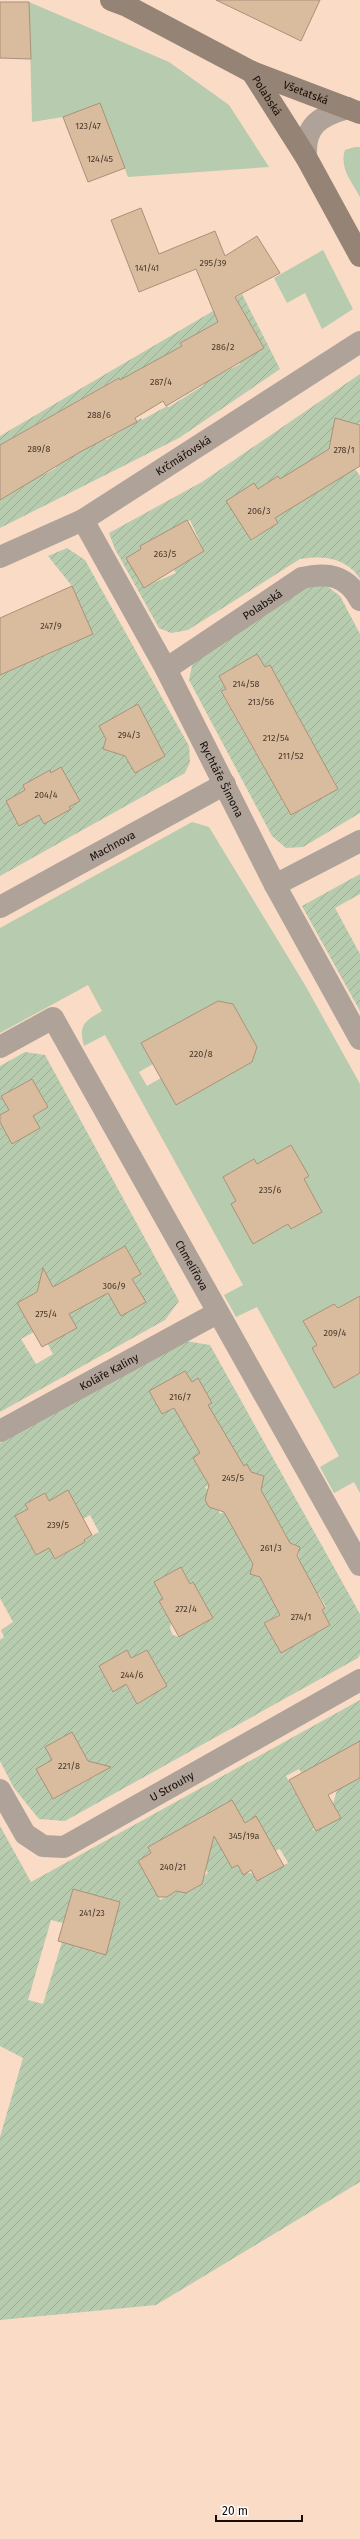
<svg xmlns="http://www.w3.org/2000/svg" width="360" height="2539" viewBox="0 0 360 2539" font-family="'Fira Sans',sans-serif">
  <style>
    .green { fill: #b7cbaf; fill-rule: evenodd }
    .garden { fill: url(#garden-furrows); fill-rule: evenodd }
    .building { fill: #d9bc9e; stroke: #a89178 }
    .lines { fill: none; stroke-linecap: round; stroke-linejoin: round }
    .street { stroke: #aea299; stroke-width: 22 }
    .secondary { stroke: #958375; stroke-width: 22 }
    .labels { text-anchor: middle; stroke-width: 3.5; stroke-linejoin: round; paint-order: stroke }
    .number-label { font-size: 9px; fill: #48392c }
    .street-label { font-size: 11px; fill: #170d06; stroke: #fff }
  </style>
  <defs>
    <pattern id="garden-furrows" width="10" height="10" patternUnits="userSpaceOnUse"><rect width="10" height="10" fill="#b7cbaf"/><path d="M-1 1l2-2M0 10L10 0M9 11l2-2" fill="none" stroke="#9dad95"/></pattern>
  </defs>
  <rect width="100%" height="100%" fill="#f9dbc6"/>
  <path class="green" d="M29,2L169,62L229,105L269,167L128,177L100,103L63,117L32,122Z
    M355,147H360V197C352,182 339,168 345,150Z
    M323,250L353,309L322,329L305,293L287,303L274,278Z
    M192,822L209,827L305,985L360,1084V1296L337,1308L334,1304L303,1321L317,1345L312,1348L334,1388L360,1373V1493L354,1482L334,1493L320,1467L339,1456L257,1307L236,1317L224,1295L243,1285L105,1035L84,1046C78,1025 85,1021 102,1011L88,985L0,1033V928ZM218,1001L233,1004L257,1047L252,1062L176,1105L161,1078L147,1086L139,1072L153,1064L141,1043ZM291,1145L309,1176L304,1179L322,1212L292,1229L288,1224L254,1243L232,1204L236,1201L223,1177L254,1159L257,1164Z"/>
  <path class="garden" d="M242,294L280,369L179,438L0,528V500L19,489L18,487L43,473L45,474L56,468L55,466L104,438L106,440L141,418L142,420L167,406L169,407L204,385L203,383L240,364L239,362L264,348L242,309L180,343L182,346L120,380L118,378L0,445V436Z
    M360,374V423L353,428L355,469L360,476V579C348,558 322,555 300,559L188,630L171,633L159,628L115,549L109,533L202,482ZM278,476L296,504L275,518L278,523L252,540L227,501L258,489ZM190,520L204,551L173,568L176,573L144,587L140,546Z
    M67,548L85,560L189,746L190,762L185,773L0,876V675L93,634L72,586L48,556ZM138,704L146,719L141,722L146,732L152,729L151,731L164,756L135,773L121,748L113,752L107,751L104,745L106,739L99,726ZM61,767L80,801L69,807L71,809L44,824L39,815L20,825L6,801L25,790L23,785L49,771L51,773Z
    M324,584L340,596L360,634V813L303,847L286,848L272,836L189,680L193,661L306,588ZM257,654L265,667L270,665L316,749L325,776L330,773L338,789L291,815L282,800L286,797L273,773L268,775L221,692L226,689L219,676Z
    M360,874V894L335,908L360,954V1011L302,906Z
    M25,1052L45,1055L179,1301L165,1320L0,1412V1122L12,1143L40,1128L33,1116L48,1107L32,1079L1,1096L9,1110L0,1115V1066ZM125,1246L141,1274L132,1279L145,1302L121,1316L108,1293L99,1297L84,1269ZM44,1283L52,1284L74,1325L72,1331L65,1335L60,1333L46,1341L53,1354L36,1364L21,1339L34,1332L17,1303L37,1292L38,1287Z
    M185,1341L210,1345L360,1614V1654L358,1658L65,1821L39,1819L14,1788L0,1761V1640L4,1637L1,1630L13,1622L0,1598V1443ZM185,1371L192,1382L198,1378L174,1408L162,1414L149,1391ZM227,1438L244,1466L247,1465L262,1491L220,1514L218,1510L209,1507L205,1500L208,1492L205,1487L209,1485L193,1458ZM68,1491L83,1519L90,1515L99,1532L84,1540L85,1542L56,1559L49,1548L36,1555L15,1516L28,1509L25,1504L45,1493L49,1501ZM281,1526L290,1543L296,1545L299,1551L298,1558L261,1578L255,1575L251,1570L253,1564L237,1535ZM181,1567L190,1583L193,1582L213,1618L179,1637L173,1635L170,1629L171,1623L159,1601L163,1599L154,1582ZM318,1593L326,1607L322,1610L330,1625L281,1653L264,1623ZM127,1650L131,1658L146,1650L167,1686L137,1704L125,1684L112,1691L99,1666ZM72,1732L88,1761L98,1769L96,1776L53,1799L36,1769L52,1760L45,1747Z
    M360,1700V2182L156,2305L0,2320V2137L23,2058L0,2046V1826L31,1882ZM299,1769L304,1776L337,1790L333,1804L341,1818L316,1831L312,1829L315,1828L286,1776ZM232,1800L245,1823L256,1816L275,1851L280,1849L288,1863L257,1881L253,1874L247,1872L243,1875L238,1865L232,1868L223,1851L228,1848L209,1813ZM183,1828L208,1873L203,1877L202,1884L186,1893L179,1890L160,1900L138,1861L151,1853L148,1847ZM73,1889L120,1902L106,1954L62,1942L43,2004L28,2000L51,1920L63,1923Z"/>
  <path class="building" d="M216,0H320L301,41Z
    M0,2H29L31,59L0,58Z
    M100,103L125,168L88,182L63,117Z
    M141,208L159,254L215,231L225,256L257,236L280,273L235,297L264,348L166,406L163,401L135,418L137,422L80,452L0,500V445L119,378L120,380L182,346L180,343L218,322L196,269L139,292L111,220Z
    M335,418L360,425V466L275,518L278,523L251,540L226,501L254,483L258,489L278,476L280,479L329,449Z
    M187,520L204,551L144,588L126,558L141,549L140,546Z
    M72,586L93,634L0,675V618Z
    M257,654L265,667L270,665L338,789L291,815L221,691L226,689L219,676Z
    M138,704L165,756L135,773L125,756L103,749L106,739L99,726Z
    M61,767L80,801L69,807L71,809L44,824L39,815L19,826L6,801L25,790L23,785L50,770L51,773Z
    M218,1001L233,1004L257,1047L252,1062L176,1105L141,1043Z
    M32,1079L48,1107L33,1116L40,1128L12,1144L0,1122V1115L9,1110L1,1096Z
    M291,1145L309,1176L304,1179L322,1212L291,1229L288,1224L253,1244L231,1204L236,1201L223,1177L254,1159L257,1164Z
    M125,1246L141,1274L132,1279L146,1302L121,1316L108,1293L69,1314L77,1328L42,1347L17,1303L37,1292L43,1268L53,1287Z
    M360,1296V1373L334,1388L312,1348L317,1345L303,1321L334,1304L338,1308Z
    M185,1371L192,1382L198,1378L212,1403L208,1405L244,1466L247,1464L251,1472L264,1476L261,1490L290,1543L300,1547L297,1556L325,1608L322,1610L330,1625L281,1653L264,1623L280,1615L260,1577L250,1574L253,1564L224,1512L209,1507L205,1500L209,1485L193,1458L200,1453L174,1408L162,1414L149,1391Z
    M68,1490L92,1535L84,1540L85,1542L55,1559L49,1548L36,1555L15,1516L28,1509L25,1504L45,1493L49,1501Z
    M181,1567L190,1584L193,1582L213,1618L179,1637L159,1601L163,1599L154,1582Z
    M127,1650L131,1658L147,1650L167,1686L137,1704L126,1684L113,1692L99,1666Z
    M72,1732L88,1761L111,1767L53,1799L36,1769L52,1760L45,1747Z
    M360,1741V1778L328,1795L341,1818L316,1831L289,1780Z
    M232,1800L245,1823L256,1816L284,1866L257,1881L251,1870L243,1875L238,1865L232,1868L214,1836L202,1884L186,1893L176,1891L167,1897H158L138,1861L151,1853L148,1847Z
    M73,1889L120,1902L106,1955L58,1941Z"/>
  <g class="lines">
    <g class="street">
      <path d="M306,157C304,125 320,116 348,108"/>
      <path id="s1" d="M83,520L166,669L275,885L360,1039"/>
      <path id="s2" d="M0,557L83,520L360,342"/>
      <path id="s3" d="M166,669L302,578C327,572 347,575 360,600"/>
      <path d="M275,885L360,841"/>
      <path id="s4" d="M0,907L225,784"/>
      <path id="s5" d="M0,1047L53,1018L360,1565"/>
      <path id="s6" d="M0,1431L217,1313"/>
      <path id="s7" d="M0,1790L25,1834L43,1846L64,1847L360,1680"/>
    </g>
    <g class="secondary">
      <path id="s8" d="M111,0L127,6L252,72L360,113"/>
      <path id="s9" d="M252,72L306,157L360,256"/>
    </g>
  </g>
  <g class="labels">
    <g class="number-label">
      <text x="88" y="129">123/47</text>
      <text x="100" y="162">124/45</text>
      <text x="213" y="266">295/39</text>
      <text x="147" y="271">141/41</text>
      <text x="223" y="350">286/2</text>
      <text x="161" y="385">287/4</text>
      <text x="99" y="418">288/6</text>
      <text x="39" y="452">289/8</text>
      <text x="344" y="453">278/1</text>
      <text x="259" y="514">206/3</text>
      <text x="165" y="557">263/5</text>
      <text x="51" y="629">247/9</text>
      <text x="246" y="687">214/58</text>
      <text x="261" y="705">213/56</text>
      <text x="129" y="738">294/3</text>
      <text x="276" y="741">212/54</text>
      <text x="291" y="759">211/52</text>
      <text x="46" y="798">204/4</text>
      <text x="201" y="1057">220/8</text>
      <text x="270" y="1193">235/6</text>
      <text x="114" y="1289">306/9</text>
      <text x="46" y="1317">275/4</text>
      <text x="335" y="1336">209/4</text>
      <text x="180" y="1400">216/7</text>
      <text x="233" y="1481">245/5</text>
      <text x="58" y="1528">239/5</text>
      <text x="271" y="1551">261/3</text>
      <text x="186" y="1612">272/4</text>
      <text x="301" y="1620">274/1</text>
      <text x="132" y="1678">244/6</text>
      <text x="69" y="1769">221/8</text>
      <text x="244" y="1839">345/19a</text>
      <text x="173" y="1870">240/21</text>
      <text x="92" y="1916">241/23</text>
    </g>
    <g class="street-label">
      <text dy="4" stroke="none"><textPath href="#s8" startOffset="216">Všetatská</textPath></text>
      <text dy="4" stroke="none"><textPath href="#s9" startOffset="28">Polabská</textPath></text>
      <text dy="4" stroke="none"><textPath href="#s2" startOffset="210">Krčmářovská</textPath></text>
      <text dy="4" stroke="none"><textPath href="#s3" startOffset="116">Polabská</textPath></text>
      <text dy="4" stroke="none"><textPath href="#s1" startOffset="294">Rychtáře Šimona</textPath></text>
      <text dy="4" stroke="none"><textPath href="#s4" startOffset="128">Machnova</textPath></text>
      <text dy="4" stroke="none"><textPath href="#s5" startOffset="344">Chmelířova</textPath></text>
      <text dy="4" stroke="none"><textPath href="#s6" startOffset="124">Koláře Kaliny</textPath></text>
      <text dy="4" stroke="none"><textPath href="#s7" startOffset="217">U Strouhy</textPath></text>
    </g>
  </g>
  <path d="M216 2515v6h86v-6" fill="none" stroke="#170d06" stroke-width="2"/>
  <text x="222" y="2515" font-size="12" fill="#170d06" stroke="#ffffff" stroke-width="3" paint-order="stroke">20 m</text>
</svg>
